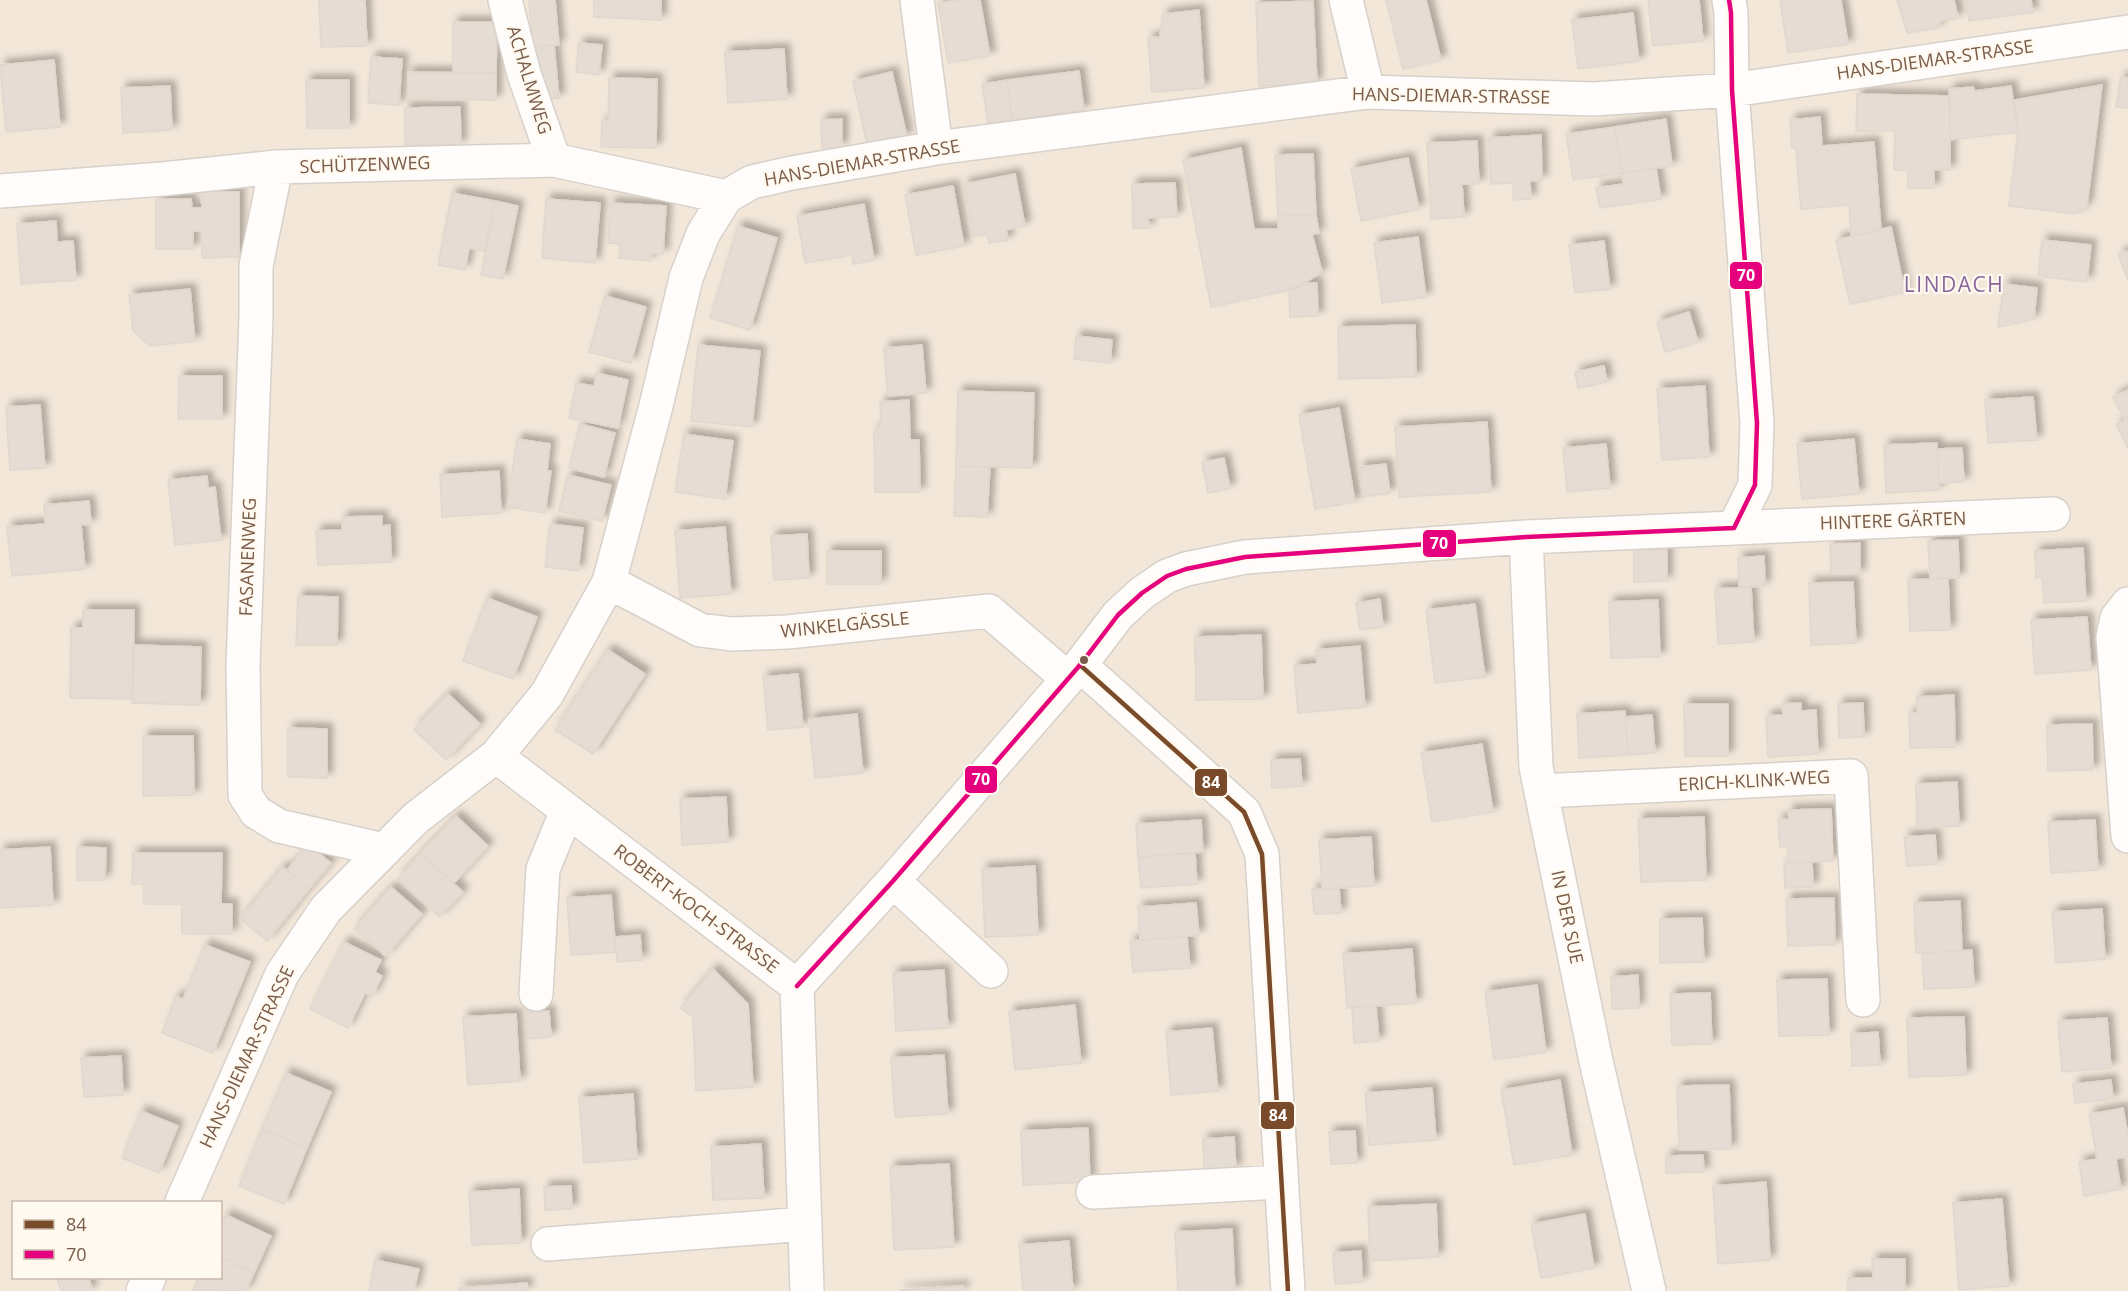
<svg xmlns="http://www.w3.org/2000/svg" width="2128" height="1291" viewBox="0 0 2128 1291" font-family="'Open Sans',sans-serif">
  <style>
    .residential { fill: #f2e7d9; fill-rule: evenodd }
    .building { fill: #e5dcd3; stroke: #e2d7ce; stroke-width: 1.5; filter: url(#shadow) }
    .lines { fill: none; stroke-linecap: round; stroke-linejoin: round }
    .minor-casing { stroke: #d7d1ca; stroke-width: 36 }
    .minor { stroke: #fefdfc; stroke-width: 33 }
    .bus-1-casing { stroke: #fff9ef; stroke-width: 9 }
    .bus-2-casing { stroke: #fff9ef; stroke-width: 9 }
    .bus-1 { stroke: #7a4b2a; stroke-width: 4.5 }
    .bus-2 { stroke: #e5007d; stroke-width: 4.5 }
    .bus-dot { fill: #795b49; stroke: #fff9ef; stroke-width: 2 }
    .labels { text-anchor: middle; stroke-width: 4.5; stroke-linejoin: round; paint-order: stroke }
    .street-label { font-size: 18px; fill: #795b49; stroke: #fff9ef }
    .quarter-label { font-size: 21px; letter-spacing: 1.5px; fill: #8a659c; stroke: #fff9ef }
    .line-badge { stroke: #fff9ef; stroke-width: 2 }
    .badge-label { font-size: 16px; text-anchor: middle; font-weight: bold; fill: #fff }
  </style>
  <defs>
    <filter id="shadow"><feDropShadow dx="5.5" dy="-5.5" stdDeviation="3" flood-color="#0004"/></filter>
  </defs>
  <rect width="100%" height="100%" fill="#f8f4ec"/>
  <path class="residential" d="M0,0H2128V1291H0ZM14,1202H220V1278H14Z"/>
  <path class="building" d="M319,0H365L367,46L321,47Z
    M529,0H555L559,45L533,47Z
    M594,0H661V20L594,17Z
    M959,0H980L990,56L948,63L938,3Z
    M1386,0H1426L1441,60L1403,69Z
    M1648,0H1699L1703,41L1653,46Z
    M1780,0H1841L1848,44L1788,53Z
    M1897,0H1954L1958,18L1940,21L1938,28L1907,33Z
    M1966,0H2031L2033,12L1969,21Z
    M1313,1L1317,83L1259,86L1256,3Z
    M1199,10L1204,88L1152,92L1148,38L1160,37L1163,14Z
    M1633,13L1639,61L1578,69L1572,20Z
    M453,22H497L496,73H453Z
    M579,43L602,45L599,75L576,72Z
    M554,45L559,98L544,99L533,47Z
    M784,49L787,99L728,103L725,52Z
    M371,57L402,59L399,105L368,103Z
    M54,60L60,127L6,132L0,65Z
    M1079,71L1084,110L1012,120L1007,80Z
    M408,72L496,73V100L408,99Z
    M892,72L907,137L867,145L853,81Z
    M2121,77L2128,78V108L2116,107Z
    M609,78L657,79L656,148L601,147L602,121H608Z
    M306,80H349V128H307Z
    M1007,80L1012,120L988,123L982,84Z
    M2102,85L2087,206L2076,214L2009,206L2018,132L2014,100Z
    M170,86L172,130L123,133L121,88Z
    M2011,86L2018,132L1950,140L1949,89L1973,87L1975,91Z
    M1857,94L1950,96V170H1934V188H1908V170H1894L1895,131H1856Z
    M460,107L461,145H405V108Z
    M1820,117L1822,146L1874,142L1881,230L1851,236L1849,205L1801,209L1796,148H1792L1790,120Z
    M842,119V147L822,148L821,120Z
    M1666,119L1672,166L1622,173L1615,127Z
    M1615,127L1622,173L1573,180L1566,134Z
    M1541,135L1542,180L1530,181L1531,199L1513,200V183L1491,184L1489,138Z
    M1477,141L1479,184H1462L1464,217L1431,219L1427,143Z
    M1241,148L1254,229H1278V216L1316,215L1319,233L1312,234L1322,272L1297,288L1211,307L1183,160Z
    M1313,154L1316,215L1278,216L1275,155Z
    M1408,158L1419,209L1361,221L1351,169Z
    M1656,168L1661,199L1600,208L1596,188L1623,184L1622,173Z
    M1015,174L1025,226L1006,230L1008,240L989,243L987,234L974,237L964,184Z
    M1175,183L1177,217L1148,218L1149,228H1133L1132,184Z
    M953,186L964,246L916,255L905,195Z
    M201,192H239V257L202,258V231H193V249H156V199H191L192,208H202Z
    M452,193L495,201L485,251L469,248L465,270L438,265Z
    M546,199L600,203L595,263L542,258Z
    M495,201L518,206L503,279L481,275Z
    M610,203L666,206L663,254H651L650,261L619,258L620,244L608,243Z
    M864,204L874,260L853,264L852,255L805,263L797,216Z
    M56,221L57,242L73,241L76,280L21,284L17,224Z
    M738,226L777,238L750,330L710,318Z
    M1891,227L1905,292L1850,304L1836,240Z
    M1418,237L1426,297L1382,303L1374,243Z
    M2042,240L2091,245L2087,282L2038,276Z
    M1604,241L1610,289L1575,293L1569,245Z
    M2128,251V280L2118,254Z
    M1304,283H1317L1318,316L1290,317L1289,289Z
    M2004,284L2037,288L2034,319L1998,327Z
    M190,289L195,341L150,346L133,331L129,295Z
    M605,296L646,307L631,363L589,352Z
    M1689,312L1698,342L1665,352L1657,322Z
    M1415,325L1416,377L1339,379L1338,327Z
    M1076,336L1112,340L1110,363L1074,359Z
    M698,345L760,351L752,427L691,421Z
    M922,345L926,393L888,396L884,348Z
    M1604,366L1607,382L1578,388L1575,372Z
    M597,373L628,380L618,428L569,418L576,383L594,386Z
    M179,376H222V419H178Z
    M1705,386L1709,457L1662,460L1657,389Z
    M2128,390V449L2116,424L2125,420L2113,397Z
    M958,391L1034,393L1032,468L956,466Z
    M2033,397L2037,440L1988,443L1985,400Z
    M909,400L910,440H919L920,492H875L874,432L881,424L880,402Z
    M40,405L45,468L10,470L6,407Z
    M1339,408L1355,502L1315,509L1299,415Z
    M1487,422L1491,492L1399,497L1395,427Z
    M580,424L615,433L604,477L569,468Z
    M684,434L733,441L725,499L675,492Z
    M517,439L550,444L547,471H551L545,513L507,507Z
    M1854,439L1859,494L1802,499L1797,444Z
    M1937,443L1939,490L1886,493L1884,445Z
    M1606,444L1610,488L1567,492L1563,448Z
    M1962,448L1964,482L1939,483L1937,449Z
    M1224,458L1230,488L1208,493L1202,462Z
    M1386,464L1390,493L1363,497L1359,467Z
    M956,466L990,467L987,517L954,516Z
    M499,471L501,513L442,517L440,475Z
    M568,475L611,485L602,521L559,511Z
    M207,476L208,488L215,487L221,540L175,545L168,480Z
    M89,501L91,524L81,525L85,569L12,576L7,527L45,524L44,505Z
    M382,516V526L390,525L391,562L318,565L316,531L342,530V517Z
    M550,524L583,528L578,571L545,567Z
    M725,527L731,594L680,598L675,531Z
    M807,534L809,578L774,580L771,536Z
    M1958,540L1959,578L1930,579L1928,541Z
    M1860,543V574H1831L1830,544Z
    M2083,548L2086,601L2044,603L2042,578H2036L2035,551Z
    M1634,550H1667V581L1634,582Z
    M827,551H881V584H827Z
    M1764,556L1765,586L1739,587L1738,558Z
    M1948,578L1950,630L1910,631L1908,580Z
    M1853,582L1856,643L1811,645L1809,583Z
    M1751,587L1754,642L1718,644L1715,589Z
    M298,596L338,597L337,645H296Z
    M487,598L537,617L513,679L463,661Z
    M1380,599L1383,627L1360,630L1356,603Z
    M1658,600L1660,657L1611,658L1609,602Z
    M1475,604L1485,677L1435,683L1426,610Z
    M83,610H134L133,699L70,698L71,628H83Z
    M2087,617L2091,670L2035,674L2031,620Z
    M1261,635L1263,699L1196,700L1195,637Z
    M133,645L201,647L200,705L132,703Z
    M1360,646L1365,707L1298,713L1294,666L1317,664L1316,650Z
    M608,650L645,674L593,754L555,730Z
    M798,674L803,727L768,730L763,677Z
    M448,694L480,724L446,760L414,730Z
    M1954,695L1955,747L1910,748L1909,713H1917V697Z
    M1801,703V711L1816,710L1818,754L1768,757L1766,716L1783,715L1782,704Z
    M1863,703L1864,737L1839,738L1838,704Z
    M1684,704H1728V756H1685Z
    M1625,711L1628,755L1579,758L1577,714Z
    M857,714L863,773L815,778L809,719Z
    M1652,715L1655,753L1628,755L1625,717Z
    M2092,724L2093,770L2048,771L2047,725Z
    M288,728L327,729V778L288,777Z
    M143,736H193L194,795L143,796Z
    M1482,744L1493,812L1432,822L1421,753Z
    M1300,759L1302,786L1272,788L1271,760Z
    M1957,782L1959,826L1917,828L1916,784Z
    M726,797L728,842L682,845L680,799Z
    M1831,809L1833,861L1788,863V846L1780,847L1778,819H1789L1788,810Z
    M456,816L488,846L454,883L421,853Z
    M1704,817L1706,880L1641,882L1638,819Z
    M1201,820L1203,852L1138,857L1136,824Z
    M2095,820L2098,870L2051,873L2048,822Z
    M1935,835L1937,864L1907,866L1904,837Z
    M1371,837L1374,886L1322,889L1319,840Z
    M308,844L331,863L309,889L287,870Z
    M50,847L53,905L0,908V850Z
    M77,847L106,848L105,880H77Z
    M133,853H222L221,904H144V884H132Z
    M421,853L463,892L439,917L398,879Z
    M1195,853L1197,884L1141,888L1138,857Z
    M1812,862L1813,887L1785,888L1784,863Z
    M1035,866L1038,935L985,937L982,869Z
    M283,867L309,889L267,941L240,919Z
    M391,887L422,914L386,956L354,929Z
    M1339,888L1341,913L1314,914L1312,889Z
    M611,895L616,952L571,955L567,898Z
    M1834,898L1835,945L1788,946L1786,899Z
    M1960,901L1962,951L1916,953L1914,903Z
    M1196,903L1199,935L1140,940L1138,907Z
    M182,904H232V934H182Z
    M2102,909L2105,959L2056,963L2052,912Z
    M1702,918L1704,962L1660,963V919Z
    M640,935L642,960L617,962L615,937Z
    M1187,936L1190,968L1133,972L1130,941Z
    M344,942L381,960L375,972L382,976L372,997L365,993L348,1028L310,1009Z
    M205,945L250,962L213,1053L162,1033L176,996L183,999Z
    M1412,949L1416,1003L1347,1008L1343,954Z
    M1972,950L1974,987L1924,989L1922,953Z
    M713,969L748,1004L753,1087L696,1091L693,1017L680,1008Z
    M944,970L948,1028L896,1031L893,973Z
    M1638,975L1639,1008L1612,1009L1611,977Z
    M1827,979L1829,1035L1779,1036L1777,980Z
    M1537,985L1546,1052L1494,1060L1485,992Z
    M1710,993L1712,1044L1672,1045L1670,994Z
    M1075,1005L1081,1063L1015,1070L1009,1012Z
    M1376,1006L1379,1041L1354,1043L1352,1007Z
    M549,1011L551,1037L528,1039L525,1013Z
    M516,1014L520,1081L468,1085L463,1017Z
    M1964,1017L1966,1075L1909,1077L1907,1018Z
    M2107,1018L2111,1068L2062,1072L2058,1021Z
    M1212,1028L1218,1091L1171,1095L1166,1032Z
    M1878,1032L1880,1065L1852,1066L1851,1034Z
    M944,1055L948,1114L895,1117L891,1058Z
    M121,1056L123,1095L84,1097L81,1058Z
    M286,1073L331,1092L307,1148L262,1129Z
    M1560,1080L1572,1155L1514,1165L1501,1090Z
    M2111,1080L2113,1099L2075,1103L2073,1084Z
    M1729,1085L1731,1149L1679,1150L1677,1086Z
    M1432,1088L1436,1140L1369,1145L1365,1093Z
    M633,1094L637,1159L584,1163L579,1098Z
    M2123,1108L2128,1135V1156L2116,1159L2121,1189L2084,1196L2079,1162L2097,1159L2089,1114Z
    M141,1111L178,1126L159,1173L122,1158Z
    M1088,1128L1090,1182L1023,1185L1021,1131Z
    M262,1129L307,1148L284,1204L239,1186Z
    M1355,1131L1357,1163L1331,1164L1329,1132Z
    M1234,1137L1236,1169L1204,1171L1203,1139Z
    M761,1144L764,1198L713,1200L711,1147Z
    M1703,1155L1704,1172L1666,1173V1156Z
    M949,1164L954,1247L894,1250L890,1167Z
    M1766,1182L1770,1260L1718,1264L1713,1186Z
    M571,1186L572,1209L545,1210L544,1187Z
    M519,1189L521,1243L472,1245L469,1192Z
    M2002,1199L2009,1286L1959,1290L1953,1203Z
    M1436,1204L1438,1257L1370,1261L1368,1207Z
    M1585,1214L1594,1268L1541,1278L1531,1224Z
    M226,1215L271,1236L254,1273L220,1257V1229Z
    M1232,1229L1235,1291H1178L1175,1232Z
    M1069,1241L1073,1291H1023L1019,1245Z
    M1361,1251L1362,1282L1335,1284L1333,1253Z
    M220,1257L254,1273L246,1291L193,1290L199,1278H220Z
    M1872,1259H1905V1291H1848V1278H1873Z
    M375,1260L419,1269L414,1291H369Z
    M57,1278H89L92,1291H61Z
    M527,1283V1291H459V1288Z
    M963,1286V1291H900V1290Z"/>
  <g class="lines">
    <defs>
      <path id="minor" d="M505,0L524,74L554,160
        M917,0L936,148
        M1346,0L1368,92
        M276,167L256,266V318L243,665L245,795L256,812L279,826L384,850
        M0,191L163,179L276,167L554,160L726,197
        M1734,528L2053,514
        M1526,537L1536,767L1596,1061L1649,1291
        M609,582L700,630L732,634L787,632L989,611L1067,678
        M2128,604L2117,618L2113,637L2128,836
        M1080,665L1244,812L1262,854L1288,1291
        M496,756L797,986
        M1541,791L1851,776L1863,1000
        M893,881L991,971
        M797,986L893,881L1080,665L1118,615L1142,593L1167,576L1186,569L1245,557L1526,537L1734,528L1755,485L1757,423L1732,90L1731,13L1729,0
        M797,986L807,1291
        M536,994L543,869L567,811
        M1093,1192L1281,1182
        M182,1202L282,974L326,909L416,818L496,756L547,694L609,582L656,406L686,278L703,234L726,197L752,182L792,173L936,148L1368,92L1593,99L1732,90L2128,32
        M548,1244L805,1224
        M143,1291L149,1278"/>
    </defs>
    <use href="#minor" class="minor-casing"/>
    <use href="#minor" class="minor"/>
    <defs>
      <path id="bus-1" d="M1080,665L1244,812L1262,854L1288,1291"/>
      <path id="bus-2" d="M797,986L893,881L1080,665L1118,615L1142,593L1167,576L1186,569L1245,557L1526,537L1734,528L1755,485L1757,423L1732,90L1731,13L1729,0"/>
    </defs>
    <use href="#bus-1" class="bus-1-casing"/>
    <use href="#bus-2" class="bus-2-casing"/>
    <use href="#bus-1" class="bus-1"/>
    <use href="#bus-2" class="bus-2"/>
  </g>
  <circle class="bus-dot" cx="1084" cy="660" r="5"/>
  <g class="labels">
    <g class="street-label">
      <text transform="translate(1935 60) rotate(-8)" y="6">HANS-DIEMAR-STRASSE</text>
      <text transform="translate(529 80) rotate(73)" y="6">ACHALMWEG</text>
      <text transform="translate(1451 96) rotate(1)" y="6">HANS-DIEMAR-STRASSE</text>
      <text transform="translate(862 163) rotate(-10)" y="6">HANS-DIEMAR-STRASSE</text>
      <text transform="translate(365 165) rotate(-2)" y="6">SCHÜTZENWEG</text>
      <text transform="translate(1893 521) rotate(-2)" y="6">HINTERE GÄRTEN</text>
      <text transform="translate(248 557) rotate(-88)" y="6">FASANENWEG</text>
      <text transform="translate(845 625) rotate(-6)" y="6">WINKELGÄSSLE</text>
      <text transform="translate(1754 781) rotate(-3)" y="6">ERICH-KLINK-WEG</text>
      <text transform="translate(696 909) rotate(37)" y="6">ROBERT-KOCH-STRASSE</text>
      <text transform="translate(1567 917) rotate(78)" y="6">IN DER SUE</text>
      <text transform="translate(247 1057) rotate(-65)" y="6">HANS-DIEMAR-STRASSE</text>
    </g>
    <g class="quarter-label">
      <text x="1954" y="292">LINDACH</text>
    </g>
  </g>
  <g class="line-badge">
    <rect x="1729" y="261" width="34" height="29" rx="6" fill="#e5007d"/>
    <rect x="1422" y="529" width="35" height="29" rx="6" fill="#e5007d"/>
    <rect x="964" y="765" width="34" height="29" rx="6" fill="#e5007d"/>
    <rect x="1194" y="768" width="34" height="29" rx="6" fill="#7a4b2a"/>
    <rect x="1260" y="1101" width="35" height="29" rx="6" fill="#7a4b2a"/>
  </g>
  <g class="badge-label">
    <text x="1746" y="281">70</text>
    <text x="1439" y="549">70</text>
    <text x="981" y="785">70</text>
    <text x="1211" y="788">84</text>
    <text x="1278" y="1121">84</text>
  </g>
  <rect x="12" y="1201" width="210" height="78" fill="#fff9ef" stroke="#c9baad" stroke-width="1.5"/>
  <rect x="24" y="1220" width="30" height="9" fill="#7a4b2a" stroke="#c9baad" stroke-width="1.5"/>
  <text x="66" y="1231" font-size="18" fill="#795b49">84</text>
  <rect x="24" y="1250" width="30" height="9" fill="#e5007d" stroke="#c9baad" stroke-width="1.5"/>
  <text x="66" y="1261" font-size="18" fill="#795b49">70</text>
</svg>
